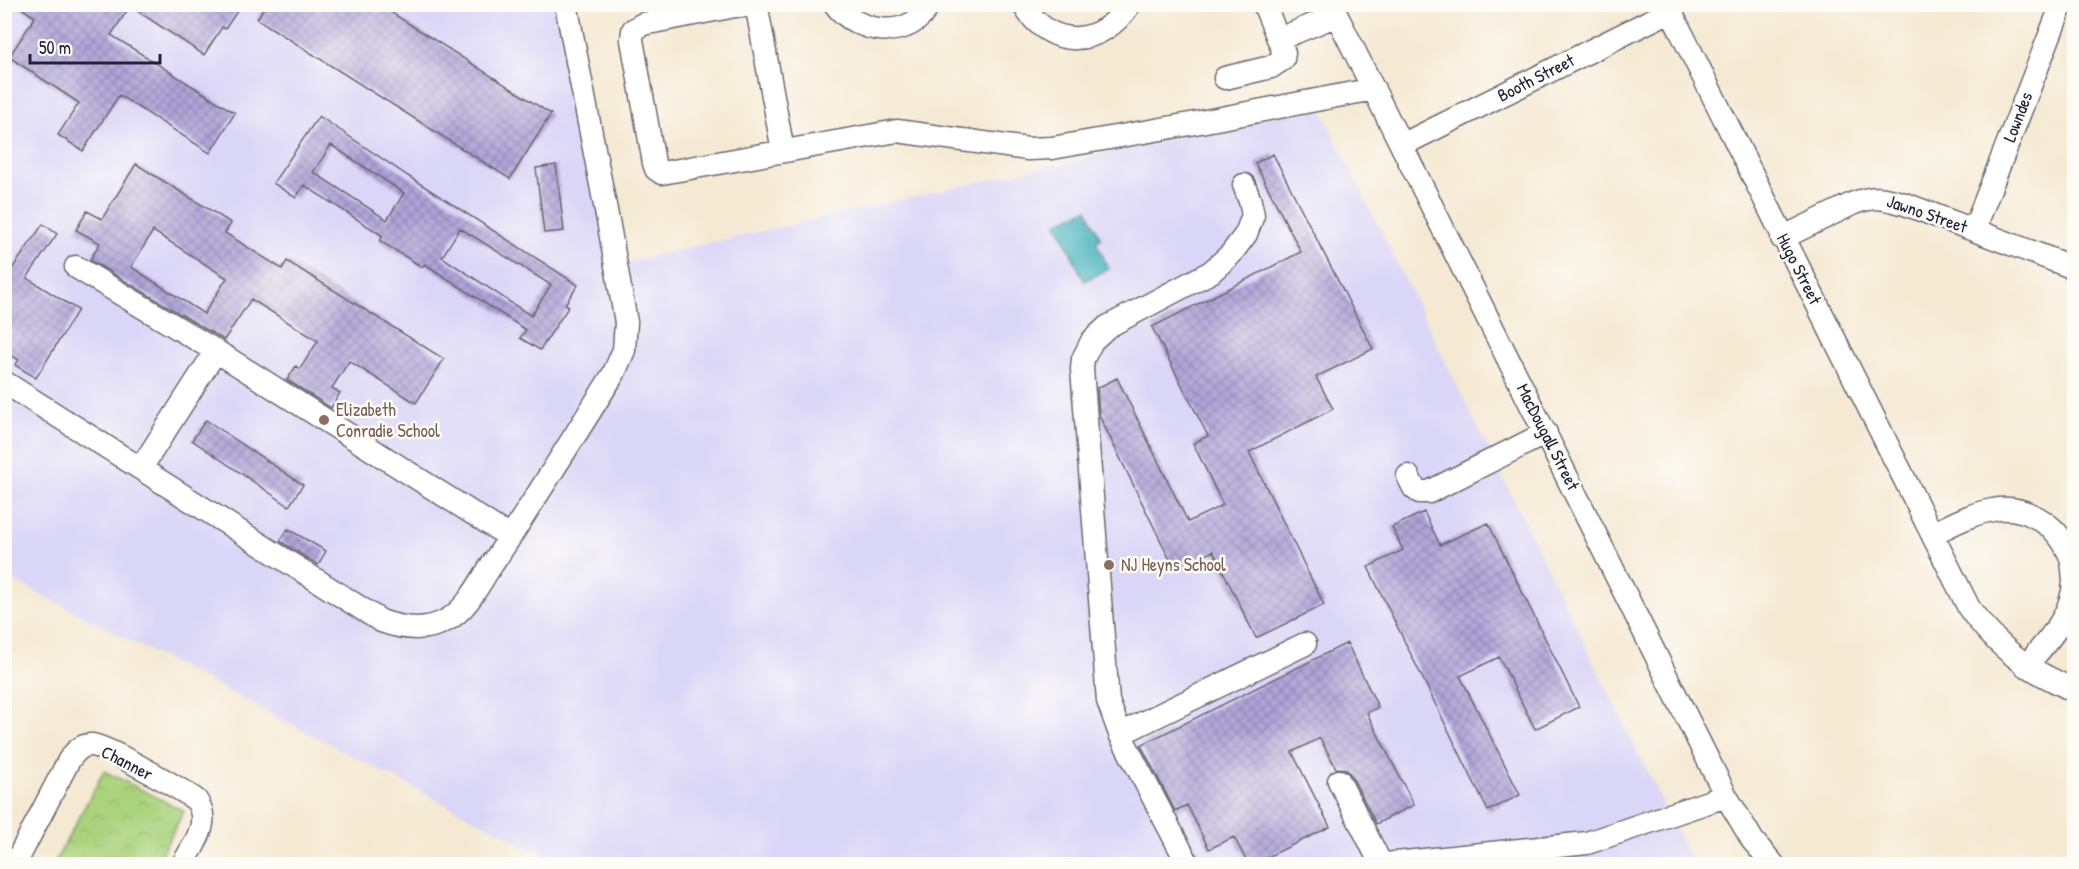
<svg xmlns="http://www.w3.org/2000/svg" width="2079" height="869" viewBox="0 0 2079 869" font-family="'Patrick Hand',sans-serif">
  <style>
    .built { fill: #dad6f7 }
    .park { fill: url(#park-crowns); stroke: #667a5c; stroke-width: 1.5 }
    .water { fill: #41b0bc; stroke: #32697c; stroke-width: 1.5 }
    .building { fill: url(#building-cross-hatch); fill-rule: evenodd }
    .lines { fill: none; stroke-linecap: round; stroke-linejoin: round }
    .minor-casing { stroke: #6c6870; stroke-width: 25 }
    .minor { stroke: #fff; stroke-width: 22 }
    .education-dot { fill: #8d6e63; stroke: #fdfcf7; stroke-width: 2 }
    .labels { text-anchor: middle; stroke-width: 5; stroke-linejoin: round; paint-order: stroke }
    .street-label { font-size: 18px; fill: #22223b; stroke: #fdfcf7 }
    .education-label { font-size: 18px; fill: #785e54; stroke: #fdfcf7; text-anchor: start }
  </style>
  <defs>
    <pattern id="park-crowns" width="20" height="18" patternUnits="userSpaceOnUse" patternTransform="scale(1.5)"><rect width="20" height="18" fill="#abd37d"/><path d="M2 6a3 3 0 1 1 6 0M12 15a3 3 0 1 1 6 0" fill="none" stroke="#93b56d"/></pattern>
    <pattern id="building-cross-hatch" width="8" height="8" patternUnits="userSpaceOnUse" patternTransform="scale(1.5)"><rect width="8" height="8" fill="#b0a4d9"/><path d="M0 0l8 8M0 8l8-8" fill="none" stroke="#8f85b1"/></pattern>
  </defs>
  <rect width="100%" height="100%" fill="#fdfcf7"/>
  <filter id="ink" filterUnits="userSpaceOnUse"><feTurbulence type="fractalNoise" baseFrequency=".0167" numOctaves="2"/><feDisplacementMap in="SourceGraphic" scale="12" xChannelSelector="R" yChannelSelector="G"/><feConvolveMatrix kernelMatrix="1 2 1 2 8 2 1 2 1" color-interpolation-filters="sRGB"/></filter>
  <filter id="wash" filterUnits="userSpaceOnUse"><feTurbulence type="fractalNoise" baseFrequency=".008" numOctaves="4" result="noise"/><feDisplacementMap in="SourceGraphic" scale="24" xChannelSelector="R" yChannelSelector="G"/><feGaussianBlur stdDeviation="1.35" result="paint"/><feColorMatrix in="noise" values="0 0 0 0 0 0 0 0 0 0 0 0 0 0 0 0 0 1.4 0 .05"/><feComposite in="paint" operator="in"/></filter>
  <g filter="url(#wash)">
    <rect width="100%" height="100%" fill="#f5e9d3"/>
    <path class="built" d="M4,5H567L614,265L1319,105L1693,864H561L5,576Z"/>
    <path class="park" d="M104,771L184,811L156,864H54Z"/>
    <path class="water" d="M1087,209L1101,239L1096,242L1109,269L1084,281L1057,223Z"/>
    <g id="blocks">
      <path class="building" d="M15,4H242L225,29L222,27L204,55L130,6L111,35L235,113L210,153L119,95L83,151L58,135L79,103L9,57L35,17Z
        M266,4H378L551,114L510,179L257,19Z
        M319,116L408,176L578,285L565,304L569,306L540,350L520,338L526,330L425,264L422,267L380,241L383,236L304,185L296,198L273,183ZM331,145L404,193L387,220L313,172ZM460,228L551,285L531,316L442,257Z
        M1273,154L1373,349L1316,377L1333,409L1249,452L1324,605L1256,638L1213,551L1175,570L1099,415L1097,388L1117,378L1188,522L1223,505L1193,443L1208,436L1152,327L1301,252L1255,163Z
        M136,164L231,223L225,233L282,269L287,261L444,359L416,403L349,361L332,388L340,393L331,408L287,380L296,366L300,369L318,341L251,299L224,340L90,260L100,243L76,230L87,211L102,219ZM153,231L227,278L204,314L131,267Z
        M556,165L564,231L544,233L536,168Z
        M43,224L57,234L27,278L78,310L36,378L15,365L19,360L4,351V264L12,269Z
        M206,420L303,485L289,506L192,440Z
        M1424,512L1440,545L1488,523L1579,707L1535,729L1499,657L1460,676L1520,795L1488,811L1368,567L1403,550L1392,527Z
        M288,529L326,551L318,565L280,541Z
        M1347,643L1378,707L1367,713L1414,805L1376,824L1351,775L1346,769L1336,768L1320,738L1292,752L1330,827L1253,864H1248L1234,837L1209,849L1187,805L1175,811L1141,745Z"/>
    </g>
  </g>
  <g filter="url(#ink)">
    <use href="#blocks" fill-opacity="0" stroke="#6c6870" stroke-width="1.5"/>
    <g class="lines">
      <defs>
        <path id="minor" d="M835,4C856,34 912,42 929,4
          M1023,4C1051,51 1100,48 1130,4
          M1331,4L1726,796L1753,841L1773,864
          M1667,4L1969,608C1985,630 2003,649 2025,664C2040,675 2058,682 2074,691
          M1279,39L1337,15
          M1225,78L1271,67L1283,59L1284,53L1264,4
          M1402,145L1670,11
          M783,151L758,14L754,8L743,5L730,7L643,24L633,30L632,40L654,163L656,169L662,173L897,131L1028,149L1052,148L1190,124L1374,89
          M1974,230L2062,4
          M1782,238L1854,203C1875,195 1884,198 1905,204L2074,268
          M76,267L216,351L510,537
          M4,382L381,621C403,629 426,632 447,620C468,609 480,581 493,563C534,501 574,437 614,373L624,350L626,322L609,226L566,4
          M141,468L216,351
          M1408,476L1414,488L1419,492H1429L1546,433
          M1932,534C1951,525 1972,513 1993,510C2024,504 2057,524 2069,553C2073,561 2073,571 2074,580
          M2026,666C2048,640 2073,616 2074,580
          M1120,734L1305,644
          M1339,781L1381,864
          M15,864L69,760C75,752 81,744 92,745C108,747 181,789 196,800C212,822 194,844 183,864
          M1188,864L1120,734L1108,701L1082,369L1083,359L1092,341L1107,327L1211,272L1231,254L1246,234L1253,215L1250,201L1244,185
          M1386,864L1587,843L1726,796"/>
      </defs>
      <use href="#minor" class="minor-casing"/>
      <use href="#minor" class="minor"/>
    </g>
  </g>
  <g class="education-dot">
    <circle cx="324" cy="420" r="6"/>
    <circle cx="1109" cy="565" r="6"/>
  </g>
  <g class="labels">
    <g class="street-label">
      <text transform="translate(1536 78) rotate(-27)" y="6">Booth Street</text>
      <text transform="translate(2018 117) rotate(-69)" y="6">Lowndes</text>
      <text transform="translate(1927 214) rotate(19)" y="6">Jawno Street</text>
      <text transform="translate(1799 269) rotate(63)" y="6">Hugo Street</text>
      <text transform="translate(1548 437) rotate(63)" y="6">MacDougall Street</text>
      <text transform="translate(127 763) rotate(27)" y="6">Channer</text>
    </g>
    <g class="education-label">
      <text x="336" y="416">Elizabeth<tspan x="336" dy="21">Conradie School</tspan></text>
      <text x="1121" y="571">NJ Heyns School</text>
    </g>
  </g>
  <rect width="2079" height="869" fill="none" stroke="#fdfcf7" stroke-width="24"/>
  <path d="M30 54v9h130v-9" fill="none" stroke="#22223b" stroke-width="3"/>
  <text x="39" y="54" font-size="18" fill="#22223b" stroke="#fdfcf7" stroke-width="4.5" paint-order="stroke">50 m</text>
</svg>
